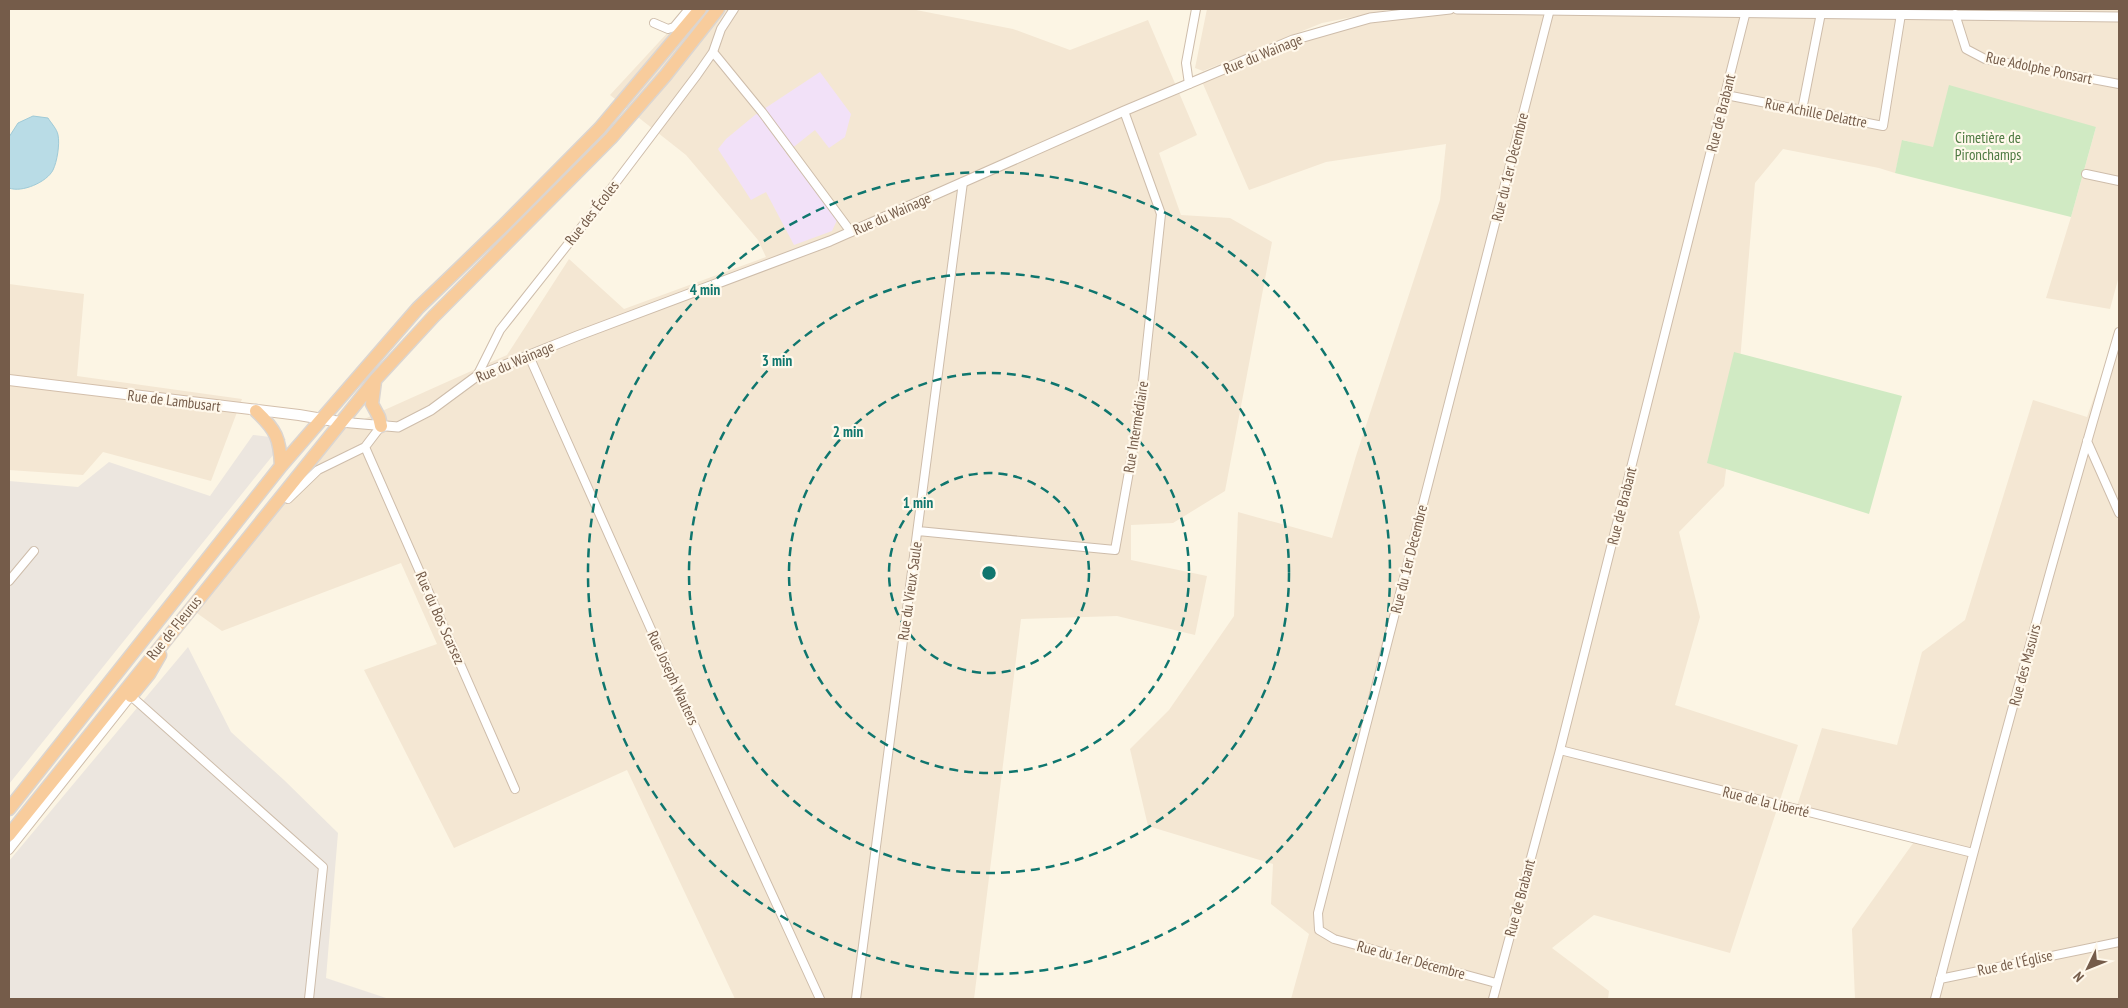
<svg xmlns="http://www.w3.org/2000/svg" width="2128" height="1008" viewBox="0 0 2128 1008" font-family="'PT Sans Narrow',sans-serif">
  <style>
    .residential { fill: #f4e7d3 }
    .industrial { fill: #ece6df }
    .education { fill: #f2e1f8 }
    .green { fill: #d0eac3 }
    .water { fill: #b9dce6; stroke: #9fcad7 }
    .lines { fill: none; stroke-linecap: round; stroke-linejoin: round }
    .minor-casing { stroke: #cebdab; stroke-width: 10 }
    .tertiary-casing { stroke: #cebdab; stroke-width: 11 }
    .secondary-casing { stroke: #d3bfab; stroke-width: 12 }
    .trunk-casing { stroke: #dbd5d0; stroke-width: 15 }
    .minor { stroke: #fff; stroke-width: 8 }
    .tertiary { stroke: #fff; stroke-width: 9 }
    .secondary { stroke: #fff; stroke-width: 10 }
    .trunk { stroke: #f8cc9c; stroke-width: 12 }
    .ring { fill: none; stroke: #0f766e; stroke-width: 2.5; stroke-dasharray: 9 6 }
    .labels { text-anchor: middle; stroke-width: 4.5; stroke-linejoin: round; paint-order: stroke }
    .street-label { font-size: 15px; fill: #755c4a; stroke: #fff8eb }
    .park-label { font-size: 15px; fill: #4e7a42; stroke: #fff8eb }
    .centre { fill: #0f766e; stroke: #fff8eb; stroke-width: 2.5 }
    .ring-label { font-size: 15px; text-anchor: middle; font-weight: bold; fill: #0f766e; stroke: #fff8eb; stroke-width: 4.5; stroke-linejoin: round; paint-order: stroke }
  </style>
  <rect width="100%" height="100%" fill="#fcf5e4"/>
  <path class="residential" d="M685,9H911L1013,29L1070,50L1148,20L1197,135L1159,153L1181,215L1230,218L1272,242L1225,491L1173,523L1131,525V560L1207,576L1195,635L1117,616L1021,619L974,999H735L627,770L454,848L364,670L437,644L401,563L222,631L194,611L342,429L507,355L569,259L624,309L766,257L758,240L686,155L610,95L683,16Z
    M1207,9H1394L1322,23L1203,71L1195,68Z
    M1450,9L2119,18V276L2110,309L2046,298L2071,217L2096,127L1933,148L1903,140L1895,173L1879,168L1783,149L1755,183L1740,361L1724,486L1679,532L1700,617L1675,705L1798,745L1730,953L1594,915L1552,948L1609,991L1608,999H1291L1309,934L1271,904L1273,864L1148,826L1130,749L1169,710L1234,616L1238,512L1332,538L1356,456L1440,200L1446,144L1326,162L1249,190L1200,77L1370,18Z
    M1909,9H2119V12Z
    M9,284L84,294L77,376L242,399L211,481L103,452L83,475L9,470Z
    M2119,325V999H1855L1852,929L1916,839L1796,809L1822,728L1897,745L1922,652L1965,620L2033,400L2087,417Z"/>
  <path class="industrial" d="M253,435L286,439L9,784V481L78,487L109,462L210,496Z
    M188,647L231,732L284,780L338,833L326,978L389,999H9V861Z"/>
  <path class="education" d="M820,72L851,114L845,137L829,148L815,130L786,153L838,218L832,231L794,245L766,192L751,200L718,149L726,139L755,115Z"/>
  <path class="green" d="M1949,85L2096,127L2071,217L1895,173L1902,140L1933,147Z
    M1734,352L1902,396L1869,514L1707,463Z"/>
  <path class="water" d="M33,116L48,118C51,123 57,129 58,135C60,144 57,162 53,170C47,182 22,193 9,188V137L18,123Z"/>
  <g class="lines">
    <defs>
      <path id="minor" d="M1955,14L1966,49L1985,59L2119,84
        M654,23L668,29L674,27L689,9
        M713,52L762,112L851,232
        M1189,84L1186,63L1196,9
        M1726,95L1883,126L1901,14
        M1802,110L1821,13
        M2086,174L2119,181
        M529,356L670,672L820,999
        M477,376L500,330L595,210L697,75L713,52L721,29L734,9
        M2087,441L2119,513
        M365,447L515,789
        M288,499L318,470L365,447L381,426
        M918,531L1115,550L1140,410L1161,214L1124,111
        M9,581L34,551
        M1560,750L1973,853
        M9,850L131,696L323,867L309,999
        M1940,979L2119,942
        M1496,983L1334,939L1319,930L1318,913L1550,9
        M856,999L963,182
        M1493,999L1560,750L1746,11
        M1935,999C1993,776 2054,553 2119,332"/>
      <path id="tertiary" d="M1457,9L2119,17
        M340,422L398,427L431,410L477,376L577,336L830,241L1124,111L1293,40L1370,18L1450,9"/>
      <path id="secondary" d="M9,380L299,415L340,422"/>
      <path id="trunk" d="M375,381L372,404L379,417L381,426
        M256,411C276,430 280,438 281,466
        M131,696L149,674L160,655
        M9,809L281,466L418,308L503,226L600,128L700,9
        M9,835L376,379L434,316L611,138L665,76L718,9"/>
    </defs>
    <use href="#minor" class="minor-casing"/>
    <use href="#tertiary" class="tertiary-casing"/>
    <use href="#secondary" class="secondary-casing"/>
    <use href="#trunk" class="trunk-casing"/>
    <use href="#minor" class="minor"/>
    <use href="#tertiary" class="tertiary"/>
    <use href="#secondary" class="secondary"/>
    <use href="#trunk" class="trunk"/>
  </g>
  <g class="ring">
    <circle cx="989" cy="573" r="100"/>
    <circle cx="989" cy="573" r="200"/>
    <circle cx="989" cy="573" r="300"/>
    <circle cx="989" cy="573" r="401"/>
  </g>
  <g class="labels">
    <g class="street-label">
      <text transform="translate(1263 54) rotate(-22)" y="5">Rue du Wainage</text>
      <text transform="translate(2039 68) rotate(12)" y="5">Rue Adolphe Ponsart</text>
      <text transform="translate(1721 113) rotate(-76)" y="5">Rue de Brabant</text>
      <text transform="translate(1816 113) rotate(11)" y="5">Rue Achille Delattre</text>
      <text transform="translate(1510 167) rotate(-76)" y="5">Rue du 1er Décembre</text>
      <text transform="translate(592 213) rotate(-52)" y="5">Rue des Écoles</text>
      <text transform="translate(892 214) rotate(-24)" y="5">Rue du Wainage</text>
      <text transform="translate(515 362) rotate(-23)" y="5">Rue du Wainage</text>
      <text transform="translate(174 401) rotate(7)" y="5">Rue de Lambusart</text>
      <text transform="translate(1136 427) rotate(-81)" y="5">Rue Intermédiaire</text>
      <text transform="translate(1622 506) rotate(-76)" y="5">Rue de Brabant</text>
      <text transform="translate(1409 559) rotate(-76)" y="5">Rue du 1er Décembre</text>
      <text transform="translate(910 591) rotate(-82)" y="5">Rue du Vieux Saule</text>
      <text transform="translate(440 618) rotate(66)" y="5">Rue du Bos Scarsez</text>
      <text transform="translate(174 628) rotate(-51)" y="5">Rue de Fleurus</text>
      <text transform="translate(2025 665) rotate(-75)" y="5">Rue des Masuirs</text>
      <text transform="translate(673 678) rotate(65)" y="5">Rue Joseph Wauters</text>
      <text transform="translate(1766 802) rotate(14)" y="5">Rue de la Liberté</text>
      <text transform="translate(1520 898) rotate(-75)" y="5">Rue de Brabant</text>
      <text transform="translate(1411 960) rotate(15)" y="5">Rue du 1er Décembre</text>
      <text transform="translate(2015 963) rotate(-12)" y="5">Rue de l'Église</text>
    </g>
    <g class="park-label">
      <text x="1988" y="143">Cimetière de<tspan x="1988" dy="17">Pironchamps</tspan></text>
    </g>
  </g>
  <circle cx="989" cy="573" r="8" class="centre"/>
  <g class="ring-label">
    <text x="705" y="295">4 min</text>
    <text x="777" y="366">3 min</text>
    <text x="848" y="437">2 min</text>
    <text x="918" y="508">1 min</text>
  </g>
  <rect width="2128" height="1008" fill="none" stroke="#755c4a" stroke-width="20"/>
  <g transform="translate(2088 968) rotate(227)" stroke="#fff8eb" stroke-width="4" paint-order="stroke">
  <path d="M0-4L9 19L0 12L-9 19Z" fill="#755c4a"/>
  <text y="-8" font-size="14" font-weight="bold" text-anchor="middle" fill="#755c4a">N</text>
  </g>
</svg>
